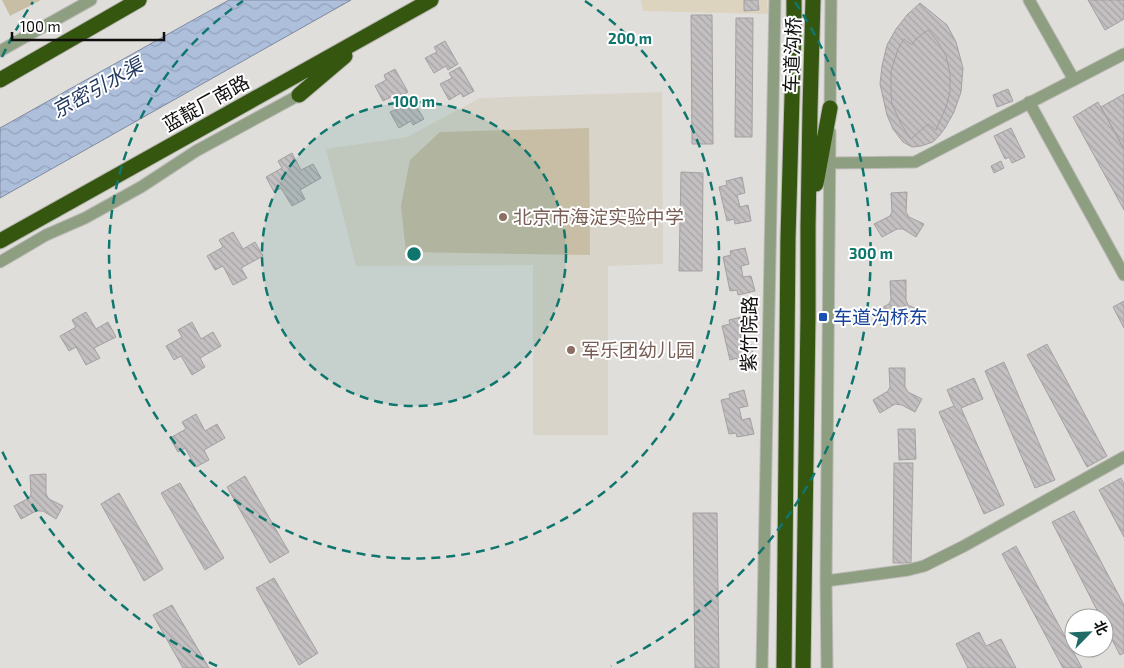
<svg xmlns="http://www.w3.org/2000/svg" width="1124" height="668" viewBox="0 0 1124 668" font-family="'Exo 2','Noto Sans SC',sans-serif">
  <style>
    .commercial { fill: #ddd4bf }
    .built { fill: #d9d4c9 }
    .park { fill: #c8bda5 }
    .water { fill: url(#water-waves); stroke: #7e8a9e }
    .building { fill: url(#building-back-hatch); stroke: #a4a0a2 }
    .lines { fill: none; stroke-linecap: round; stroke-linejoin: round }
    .minor-casing { stroke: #bab9b6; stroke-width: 13 }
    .highway-casing { stroke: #bab9b6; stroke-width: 17 }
    .minor { stroke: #8e9f81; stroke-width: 11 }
    .highway { stroke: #34560f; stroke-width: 15 }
    .ring { fill: none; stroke: #0f766e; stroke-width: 2.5; stroke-dasharray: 9 6 }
    .education-dot { fill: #8d6e63; stroke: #fff; stroke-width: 2 }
    .transit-dot { fill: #1a4fb4; stroke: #fff; stroke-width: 2 }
    .labels { text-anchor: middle; stroke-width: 4; stroke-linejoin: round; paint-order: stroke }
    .street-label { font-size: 19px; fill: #0f0e0d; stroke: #fff }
    .education-label { font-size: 19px; fill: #785e54; stroke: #fff; text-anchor: start }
    .transit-label { font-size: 19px; fill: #164399; stroke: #fff; text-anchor: start }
    .water-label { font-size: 20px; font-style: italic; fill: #1f365d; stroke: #fff }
    .centre { fill: #0f766e; stroke: #fff; stroke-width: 2.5 }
    .ring-label { font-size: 15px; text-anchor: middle; font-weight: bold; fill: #0f766e; stroke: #fff; stroke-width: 4; stroke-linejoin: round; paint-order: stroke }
  </style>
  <defs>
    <pattern id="water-waves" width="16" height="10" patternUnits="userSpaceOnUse" patternTransform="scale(1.25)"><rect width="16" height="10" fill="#aebfdc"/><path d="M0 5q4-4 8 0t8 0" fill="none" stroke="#94a3bc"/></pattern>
    <pattern id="building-back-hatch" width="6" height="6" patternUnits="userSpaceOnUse" patternTransform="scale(1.25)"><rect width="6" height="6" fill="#c4c0c2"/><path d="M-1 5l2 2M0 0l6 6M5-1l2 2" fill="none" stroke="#a7a4a6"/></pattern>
  </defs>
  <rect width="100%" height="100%" fill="#e0dedb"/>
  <path class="commercial" d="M641,0H767L768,14L643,11Z"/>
  <path class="built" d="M662,92L663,264L608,266V435H533V265L356,266L326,149L407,137L480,98Z"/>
  <path class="park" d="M2,0H41L10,16Z
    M589,128L590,255L406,252L401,206L410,160L440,132Z"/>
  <path class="water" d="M229,0H351L0,198V128Z"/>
  <path class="building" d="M744,0H758L759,10L744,11Z
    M1088,0H1124V19L1105,30Z
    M920,3L947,25L956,42L963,68L961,92L954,112L945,128L939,136L933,142L921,146L912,147L903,142L893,129L887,115L880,84L882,66L887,45L896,29L907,15Z
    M691,15H712L713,144H692Z
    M736,18H753L752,137H735Z
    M928,30L938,42L946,56L950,73V92L946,107L936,130L928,124L911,139L901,124L892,104L891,94V71L898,49L904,39L912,45L916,39Z
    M445,41L458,64L448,70L446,66L434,73L425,58L437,52L434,47Z
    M460,67L474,91L463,97L461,93L449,100L440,84L452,78L449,73Z
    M395,69L408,92L397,98L395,95L383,101L375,86L386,80L384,75Z
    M1008,89L1013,101L997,107L993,95Z
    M1124,94V149L1101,107Z
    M410,96L424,119L413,125L411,121L399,128L390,112L402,107L399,102Z
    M1098,102L1124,149V210L1073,117Z
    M1011,128L1025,157L1012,163L1009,157L1005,159L994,136Z
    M292,153L301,170L313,164L321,178L300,190L305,199L292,206L281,188L274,192L266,177L282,168L278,161Z
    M1001,161L1004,168L994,173L991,166Z
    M681,172L703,173L702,271H679Z
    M742,177L745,193L737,195L740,207L748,205L751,221L735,224L734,219L727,221L719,187L727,185L726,181Z
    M907,192L906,212L909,217L924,224L916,237L903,229H897L882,237L874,224L890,216L892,212L891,193Z
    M233,232L243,249L255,242L263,256L241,268L247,278L233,285L223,266L215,270L207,256L223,247L219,240Z
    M745,248L749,264L741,266L743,277L751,276L755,291L738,295L737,290L730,291L723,257L731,255L730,251Z
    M906,280V300L908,305L923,312L915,325L902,318L896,317L881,325L874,312L889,304L891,300L890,281Z
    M1124,301V328L1113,307Z
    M86,312L96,329L108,322L116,337L94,348L100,358L86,365L76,347L69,351L60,336L76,327L72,320Z
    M745,316L748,333L740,334L743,346L751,344L754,360L738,363L737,358L730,360L722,326L730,324L729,320Z
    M192,322L201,339L213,332L221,346L200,358L205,367L192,375L181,356L174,360L166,346L182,337L178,330Z
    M1047,344L1107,456L1087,467L1027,355Z
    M1004,362L1055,480L1035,488L985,371Z
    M889,368H905V387L908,392L922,399L915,412L902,405L895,404L880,413L873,400L888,391L890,387Z
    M974,378L983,399L961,408L1004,505L984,514L939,412L954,406L947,390Z
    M744,390L748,406L739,408L742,420L750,418L754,434L737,437L736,433L729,434L721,400L730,398L729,394Z
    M196,414L205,431L217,424L225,438L204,450L209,460L196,467L185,448L178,452L170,438L186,429L182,422Z
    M898,429H915L916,459L899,460Z
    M894,463H913L911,563H893Z
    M46,474V494L49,499L63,506L56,519L43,511H36L21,519L14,506L29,498L31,494L30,475Z
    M245,476L289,552L270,563L227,487Z
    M1121,478L1124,484V537L1099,490Z
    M180,483L224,558L205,570L161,493Z
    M119,493L163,569L144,581L101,504Z
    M1074,511L1124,605V653L1120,655L1104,624V618H1101L1052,522Z
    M693,513H717L719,668H695Z
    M1016,546L1082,668H1063L1002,554Z
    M274,578L318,653L299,665L256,588Z
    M172,605L209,668H183L153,615Z
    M979,632L986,646L1001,639L1016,668H968L956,644Z"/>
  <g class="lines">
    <defs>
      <path id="minor" d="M1029,0L1074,80
        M0,51L91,0
        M1029,102L1124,275
        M830,116L831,0
        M831,163L915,162L1124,54
        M0,262L46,235L85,218L141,187L196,151L299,95
        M826,581L908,570L924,566L964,546L1124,457
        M762,668L775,0
        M827,668L826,581L830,132"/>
      <path id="highway" d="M0,80L139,0
        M299,95L345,56
        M816,184L830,108
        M0,241L431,0
        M784,668L788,238L794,27V0
        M803,668L808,316V227L810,110L813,0"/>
    </defs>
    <use href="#minor" class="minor-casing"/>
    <use href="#highway" class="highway-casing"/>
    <use href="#minor" class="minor"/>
    <use href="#highway" class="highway"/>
  </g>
  <circle cx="414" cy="254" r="152" fill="#0f766e" fill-opacity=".12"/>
  <g class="ring">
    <circle cx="414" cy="254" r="152"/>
    <path d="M585 1A305 305 0 1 1 243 1"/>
    <path d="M217 666A457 457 0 0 1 2 451M2 57A457 457 0 0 1 33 2M795 2A457 457 0 0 1 611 666"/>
  </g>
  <g class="education-dot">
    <circle cx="503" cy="217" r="5"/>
    <circle cx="571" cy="350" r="5"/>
  </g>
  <rect class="transit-dot" x="818" y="312" width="10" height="10" rx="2.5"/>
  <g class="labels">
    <g class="street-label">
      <text transform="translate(792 55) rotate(-88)" y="7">车道沟桥</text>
      <text transform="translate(206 103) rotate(-29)" y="7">蓝靛厂南路</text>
      <text transform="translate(749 334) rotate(-89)" y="7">紫竹院路</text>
    </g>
    <g class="education-label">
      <text x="513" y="224">北京市海淀实验中学</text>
      <text x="581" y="357">军乐团幼儿园</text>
    </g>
    <g class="transit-label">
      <text x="833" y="324">车道沟桥东</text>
    </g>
    <g class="water-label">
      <text transform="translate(97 88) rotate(-29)" y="7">京密引水渠</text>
    </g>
  </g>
  <circle cx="414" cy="254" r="8" class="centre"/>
  <g class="ring-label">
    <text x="630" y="44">200 m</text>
    <text x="414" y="107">100 m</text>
    <text x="871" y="259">300 m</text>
  </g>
  <g transform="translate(1089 633) rotate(66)"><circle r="24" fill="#ffffff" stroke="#9f9f9e"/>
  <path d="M0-4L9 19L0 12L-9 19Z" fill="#206b66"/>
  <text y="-8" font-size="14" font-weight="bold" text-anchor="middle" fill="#0f0e0d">北</text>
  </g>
  <path d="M12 32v8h152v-8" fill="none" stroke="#0f0e0d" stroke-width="2.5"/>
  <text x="20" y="32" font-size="15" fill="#0f0e0d" stroke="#ffffff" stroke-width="4" paint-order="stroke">100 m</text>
</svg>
